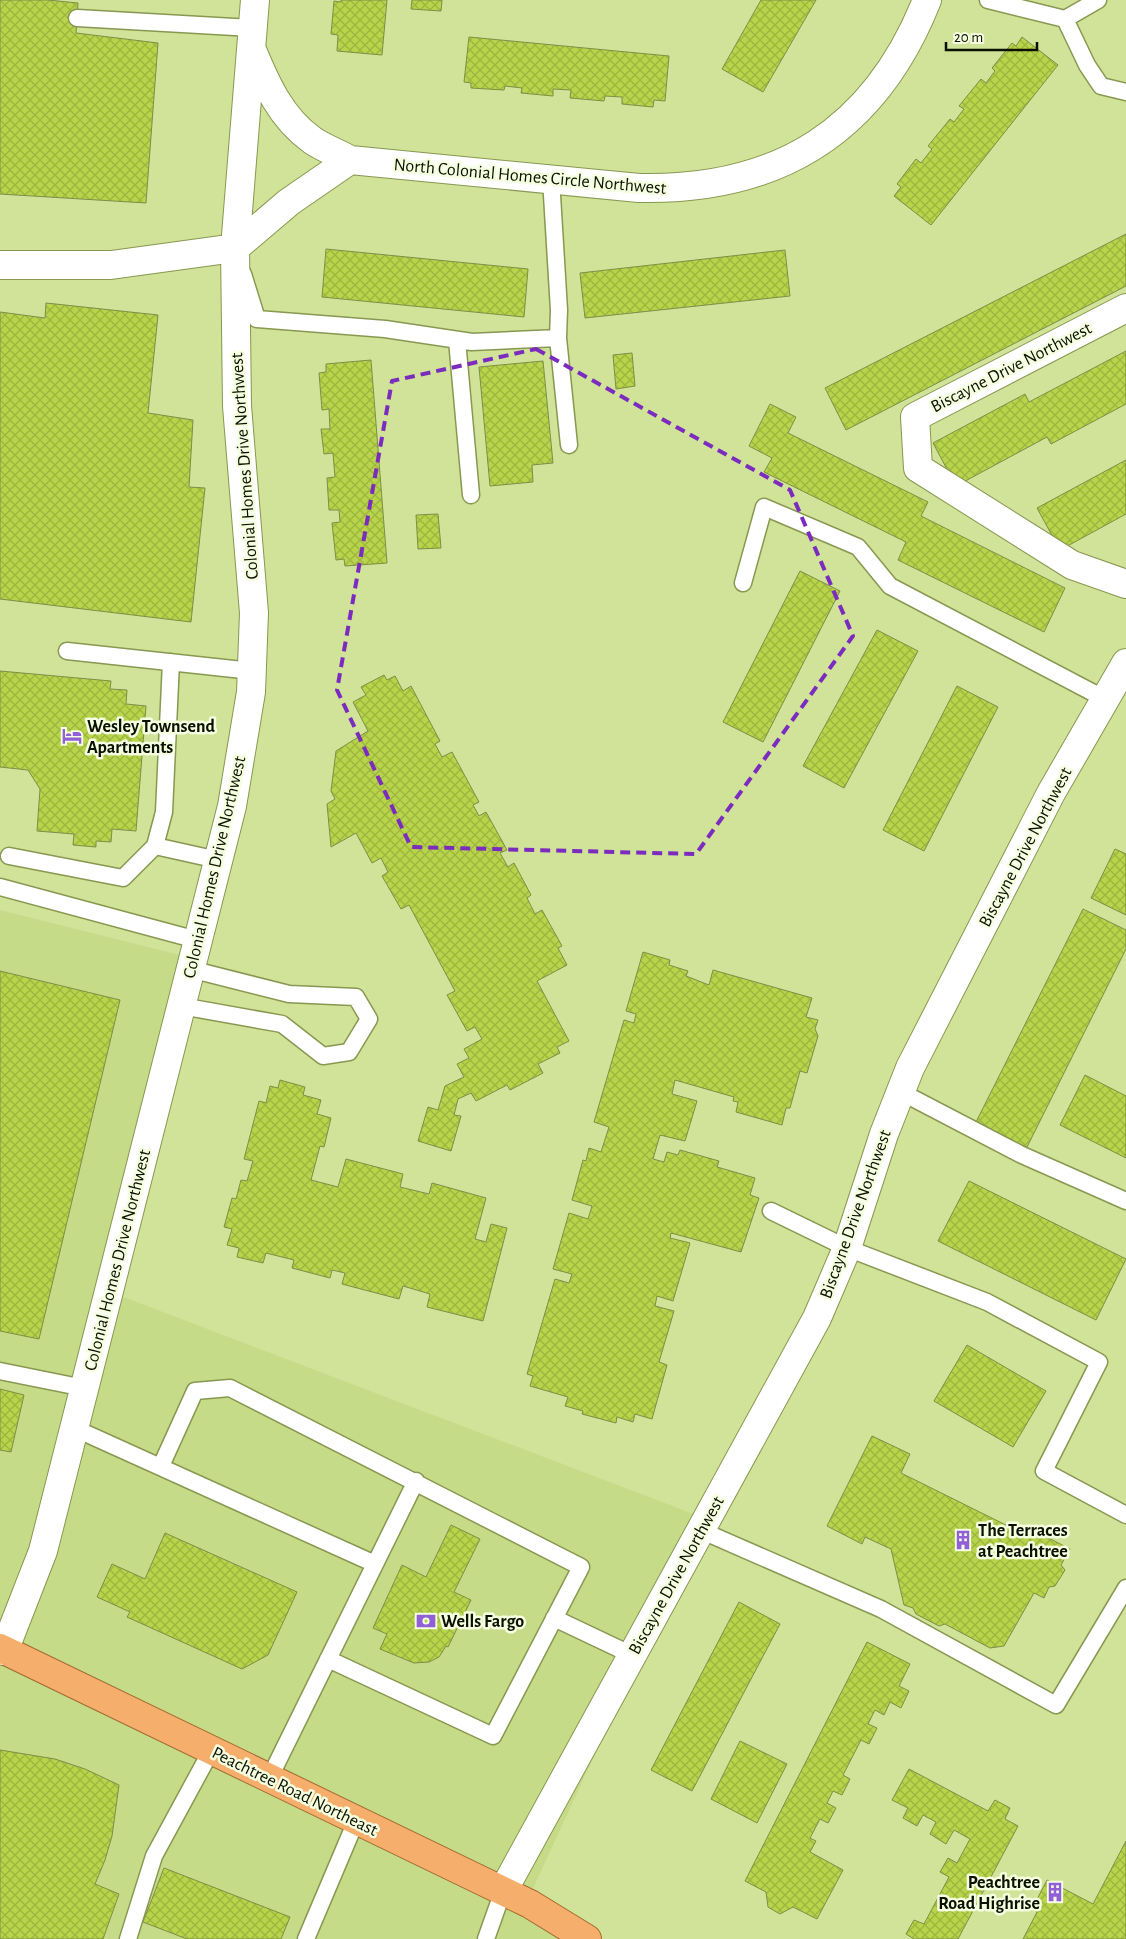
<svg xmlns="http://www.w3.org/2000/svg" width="1126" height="1939" viewBox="0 0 1126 1939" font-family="'Alegreya Sans',sans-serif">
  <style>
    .built { fill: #c6db88 }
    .building { fill: url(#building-cross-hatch); stroke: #7d8e46 }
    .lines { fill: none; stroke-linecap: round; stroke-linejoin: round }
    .service-casing { stroke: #879850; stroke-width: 19 }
    .minor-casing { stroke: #879850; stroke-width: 30 }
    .trunk-casing { stroke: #a26a2f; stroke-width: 30 }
    .service { stroke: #fff; stroke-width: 16 }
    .minor { stroke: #fff; stroke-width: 28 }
    .trunk { stroke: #f6ae6c; stroke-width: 28 }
    .marked { fill: none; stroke: #7b2cbf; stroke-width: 4; stroke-dasharray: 10 6; stroke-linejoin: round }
    .labels { text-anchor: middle; stroke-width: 5; stroke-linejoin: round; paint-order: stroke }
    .street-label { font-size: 18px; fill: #0b1000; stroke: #f6fee0 }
    .poi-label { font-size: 18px; font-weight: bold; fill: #0b1000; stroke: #f6fee0; text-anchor: start }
  </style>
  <defs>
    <pattern id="building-cross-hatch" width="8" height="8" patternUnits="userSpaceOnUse" patternTransform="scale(1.25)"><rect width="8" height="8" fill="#b7d44a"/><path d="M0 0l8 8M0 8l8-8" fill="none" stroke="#9cb53f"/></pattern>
  </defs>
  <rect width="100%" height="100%" fill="#d0e398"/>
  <path class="built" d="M0,910L192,958L121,1296L704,1518L529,1897L591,1939H0Z"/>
  <path class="building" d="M0,0H48L78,3L76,33L158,43L146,203L0,194Z
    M341,0H387L382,55L337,51L338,35L331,34L334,1L341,2Z
    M412,0H442L441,11L411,9Z
    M761,0H816L763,92L722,69Z
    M469,37L669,56L665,101L654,100L653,107L622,104V97L605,96L604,101L570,98L571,90L553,89V96L521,93L522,88L505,86L504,90L471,88V83L464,82Z
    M1022,37L1058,65L931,225L894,196L901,187L897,184L916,159L921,163L932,149L928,146L950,119L954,122L964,109L959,106L981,79L986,83L995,71L992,68L1012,43L1016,46Z
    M1126,234V286L846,430L825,388Z
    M326,249L528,269L524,317L322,297Z
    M785,250L790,296L585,318L580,273Z
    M46,303L158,315L148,413L193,420L189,487L205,488L191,622L0,599V312L45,318Z
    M1126,351V404L1051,444L1047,437L956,486L933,443L1025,394L1029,402Z
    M632,353L635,386L616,389L613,355Z
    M371,360L387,563L345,566L344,559L336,560L332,523L340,522L339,510H329L327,478L335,477L333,453L324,454L321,429H330L329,409L322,410L319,373L326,372V364Z
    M543,361L553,463L532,465L533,482L490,486L479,367Z
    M770,404L796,417L788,433L928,502L921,516L1065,588L1044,632L898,560L906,542L764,472L772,458L749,446Z
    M1126,460V514L1060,550L1037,508Z
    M438,514L441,548L418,549L416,515Z
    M800,571L840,591L763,742L723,722Z
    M877,630L918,651L844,788L803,766Z
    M0,671L111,681L110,689L127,690L126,704L146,706L136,831L112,829L111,842L96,841V847L73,845L74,834L37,831L40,789L28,770L0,767Z
    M384,675L387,680L395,676L403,691L411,686L440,741L435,744L442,757L452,752L479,802L473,805L479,816L486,812L507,850L500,853L508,867L514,863L531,895L527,898L535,914L542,910L562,946L558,948L567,965L537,981L569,1041L557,1047L560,1053L538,1064L543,1073L510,1090L507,1085L476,1101L471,1093L458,1099L454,1115L461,1116L451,1151L418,1141L428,1107L438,1110L445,1086L464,1077L457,1064L469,1058L464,1049L482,1039L475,1027L467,1031L447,995L455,991L409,905L401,909L382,876L388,872L381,858L372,863L356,833L331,847L327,804L335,799L331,791L336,751L368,731L353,702L366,695L361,687Z
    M957,686L998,707L924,851L883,830Z
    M1115,849L1126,854V915L1091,898Z
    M1083,909L1126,930V949L1024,1153L973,1128Z
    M643,952L670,960L669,965L688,971L686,976L709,985L713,970L812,998L806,1017L818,1020L815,1029L818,1036L807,1073L800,1071L790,1108H786L782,1125L736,1112L738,1102L733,1101L734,1097L675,1080L672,1094L697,1101L685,1141L660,1135L653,1159L664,1162L667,1152L678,1155L680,1150L719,1161L717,1167L755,1178L750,1195L759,1198L741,1252L671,1233L670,1238L690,1243L673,1301L657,1296L655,1306L674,1311L659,1362L667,1365L652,1419L635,1414L633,1422L617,1417L616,1423L582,1414L583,1411L565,1406L568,1397L530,1386L533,1376L527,1374L555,1279L569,1283L572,1274L553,1269L569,1213L588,1219L592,1206L572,1200L583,1160L586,1161L589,1148L601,1152L609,1127L594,1122L624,1020L634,1023L636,1014L626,1011Z
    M0,971L120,1000L39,1339L0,1331Z
    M1085,1075L1126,1096V1158L1060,1125Z
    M280,1080L305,1087L303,1095L321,1100L317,1114L331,1118L324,1147L320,1146L311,1180L338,1187L346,1159L403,1174L400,1187L429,1194L432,1183L486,1198L475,1239L486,1242L491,1224L507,1228L483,1321L427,1307L430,1294L403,1286L399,1299L342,1284L345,1273L332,1270L330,1278L292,1268L294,1260L266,1253L263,1263L237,1257L239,1248L227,1245L232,1229L224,1227L232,1198L236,1199L241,1180L247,1181L253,1161L244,1159L259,1101L266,1103L270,1086L278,1088Z
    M969,1181L1126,1259L1096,1320L938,1241Z
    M967,1345L1046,1391L1013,1447L934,1401Z
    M0,1389L24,1395L11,1452L0,1450Z
    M872,1436L910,1454L901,1473L1030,1537L1033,1530L1070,1549L1061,1565L1065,1570L1055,1586L1049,1587L1044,1598L1034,1593L1004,1646L990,1648L945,1624L939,1626L916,1614L913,1608L904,1605L891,1549L865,1537L862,1544L827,1526Z
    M451,1525L480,1539L454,1592L471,1600L448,1647L446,1646L439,1657L429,1662L414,1663L380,1649L387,1634L373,1628L402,1565L426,1577Z
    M165,1533L297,1592L268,1655L242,1669L127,1617L130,1612L97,1597L112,1564L145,1579Z
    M739,1602L780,1624L692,1791L651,1770Z
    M867,1642L910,1664L899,1686L909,1691L901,1708L890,1702L884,1715L875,1710L868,1724L877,1728L869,1744L861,1740L843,1775L850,1779L842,1795L833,1791L827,1803L836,1808L828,1823L820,1819L810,1838L816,1841L810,1852L843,1870L817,1919L793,1907L780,1914L768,1907L766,1892L745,1881Z
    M740,1741L787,1764L757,1823L711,1799Z
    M0,1750L55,1759L85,1769L119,1785L112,1836L105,1860L95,1884L119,1894L103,1939H0Z
    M909,1769L988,1811L995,1800L1010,1808L1005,1819L1018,1826L958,1939H914L906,1934L914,1920L924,1924L949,1877L940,1872L948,1858L957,1863L970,1839L954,1830L946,1844L930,1834L936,1822L923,1815L917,1826L903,1818L908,1808L892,1800Z
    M1126,1841V1939H1023L1037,1912L1032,1909L1047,1880L1093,1904Z
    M164,1868L290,1917L281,1939H187L143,1922Z"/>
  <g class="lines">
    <defs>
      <path id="service" d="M988,0L1065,19L1098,0
        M77,18L252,28
        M1065,19L1087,65L1101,86L1126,92
        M243,274L257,319L385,329L472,342L558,338L559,310L551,179
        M558,338L569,445
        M457,340L471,495
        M743,583L764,507L858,547L890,586L1105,699
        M67,651L252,671
        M155,846L218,860
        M9,856L123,878L155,846L164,812L171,662
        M0,887L197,940
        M181,1006L282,1024L323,1056L349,1052L369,1019L356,997L289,994L190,969
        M901,1092L1022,1155L1126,1201
        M771,1211L847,1248L987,1302L1099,1362L1044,1471L1126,1515
        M0,1371L84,1388
        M74,1428L375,1564
        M161,1466L195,1391L230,1388L581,1567L493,1736L328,1659
        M700,1530L881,1609L1056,1705L1126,1588
        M554,1618L632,1655
        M269,1779L416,1481
        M128,1939L154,1856L211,1751
        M306,1939L356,1821
        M486,1939L503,1891"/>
      <path id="minor" d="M252,50C266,84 281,118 312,140C323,148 338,153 350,160L639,188C779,191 875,131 927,0
        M0,265H111L235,248L289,202L350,160
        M1126,308L915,417L918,468L1072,565L1126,584
        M4,1651L43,1551L232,806L251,692L254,613L237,406L235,248L255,0
        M503,1891L817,1318L847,1248L884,1134L910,1068L1051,793L1126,663"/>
      <path id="trunk" d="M0,1648L530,1904L587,1939"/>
    </defs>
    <use href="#service" class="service-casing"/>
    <use href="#minor" class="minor-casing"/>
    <use href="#trunk" class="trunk-casing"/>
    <use href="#service" class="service"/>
    <use href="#minor" class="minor"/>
    <use href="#trunk" class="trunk"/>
  </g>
  <path class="marked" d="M536,349L790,490L853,636L696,854L411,847L337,690L392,381Z"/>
  <defs>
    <symbol id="hotel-bare" viewBox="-9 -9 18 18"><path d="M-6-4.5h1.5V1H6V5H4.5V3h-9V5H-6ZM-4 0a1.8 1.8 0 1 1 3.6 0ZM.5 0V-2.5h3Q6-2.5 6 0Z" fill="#915fd8" stroke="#f6fee0" stroke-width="2.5" paint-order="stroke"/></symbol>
    <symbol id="building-bare" viewBox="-9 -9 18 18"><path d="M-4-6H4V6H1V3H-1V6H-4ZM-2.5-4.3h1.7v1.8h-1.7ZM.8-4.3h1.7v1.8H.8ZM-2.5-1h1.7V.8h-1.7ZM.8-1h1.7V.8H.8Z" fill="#915fd8" stroke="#f6fee0" stroke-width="2.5" paint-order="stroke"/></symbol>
    <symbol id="bank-bare" viewBox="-9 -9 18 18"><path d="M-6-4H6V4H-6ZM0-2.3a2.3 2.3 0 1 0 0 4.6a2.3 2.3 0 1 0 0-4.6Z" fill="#915fd8" stroke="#f6fee0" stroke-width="2.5" paint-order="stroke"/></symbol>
  </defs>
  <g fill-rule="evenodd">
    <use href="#hotel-bare" x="58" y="722" width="28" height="28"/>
    <use href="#building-bare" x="949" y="1526" width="28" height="28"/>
    <use href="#bank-bare" x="412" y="1607" width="28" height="28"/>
    <use href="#building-bare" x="1041" y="1878" width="28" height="28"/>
  </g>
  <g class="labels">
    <g class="street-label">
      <text transform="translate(530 176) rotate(5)" y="6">North Colonial Homes Circle Northwest</text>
      <text transform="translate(1011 367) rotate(-27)" y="6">Biscayne Drive Northwest</text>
      <text transform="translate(244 466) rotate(-94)" y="6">Colonial Homes Drive Northwest</text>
      <text transform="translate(1025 847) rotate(-62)" y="6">Biscayne Drive Northwest</text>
      <text transform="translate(214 867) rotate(-77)" y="6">Colonial Homes Drive Northwest</text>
      <text transform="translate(855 1214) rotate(-70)" y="6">Biscayne Drive Northwest</text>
      <text transform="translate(117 1260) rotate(-76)" y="6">Colonial Homes Drive Northwest</text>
      <text transform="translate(676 1575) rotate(-61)" y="6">Biscayne Drive Northwest</text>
      <text transform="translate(295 1791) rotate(26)" y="6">Peachtree Road Northeast</text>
    </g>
    <g class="poi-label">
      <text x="87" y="732">Wesley Townsend<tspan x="87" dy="21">Apartments</tspan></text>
      <text x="978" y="1536">The Terraces<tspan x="978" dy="21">at Peachtree</tspan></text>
      <text x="441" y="1627">Wells Fargo</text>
      <text x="1040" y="1888" text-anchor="end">Peachtree<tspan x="1040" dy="21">Road Highrise</tspan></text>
    </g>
  </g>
  <path d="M946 42v8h91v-8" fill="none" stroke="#0b1000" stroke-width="2.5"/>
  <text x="954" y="42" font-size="15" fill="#0b1000" stroke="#f6fee0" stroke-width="4" paint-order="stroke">20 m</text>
</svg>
